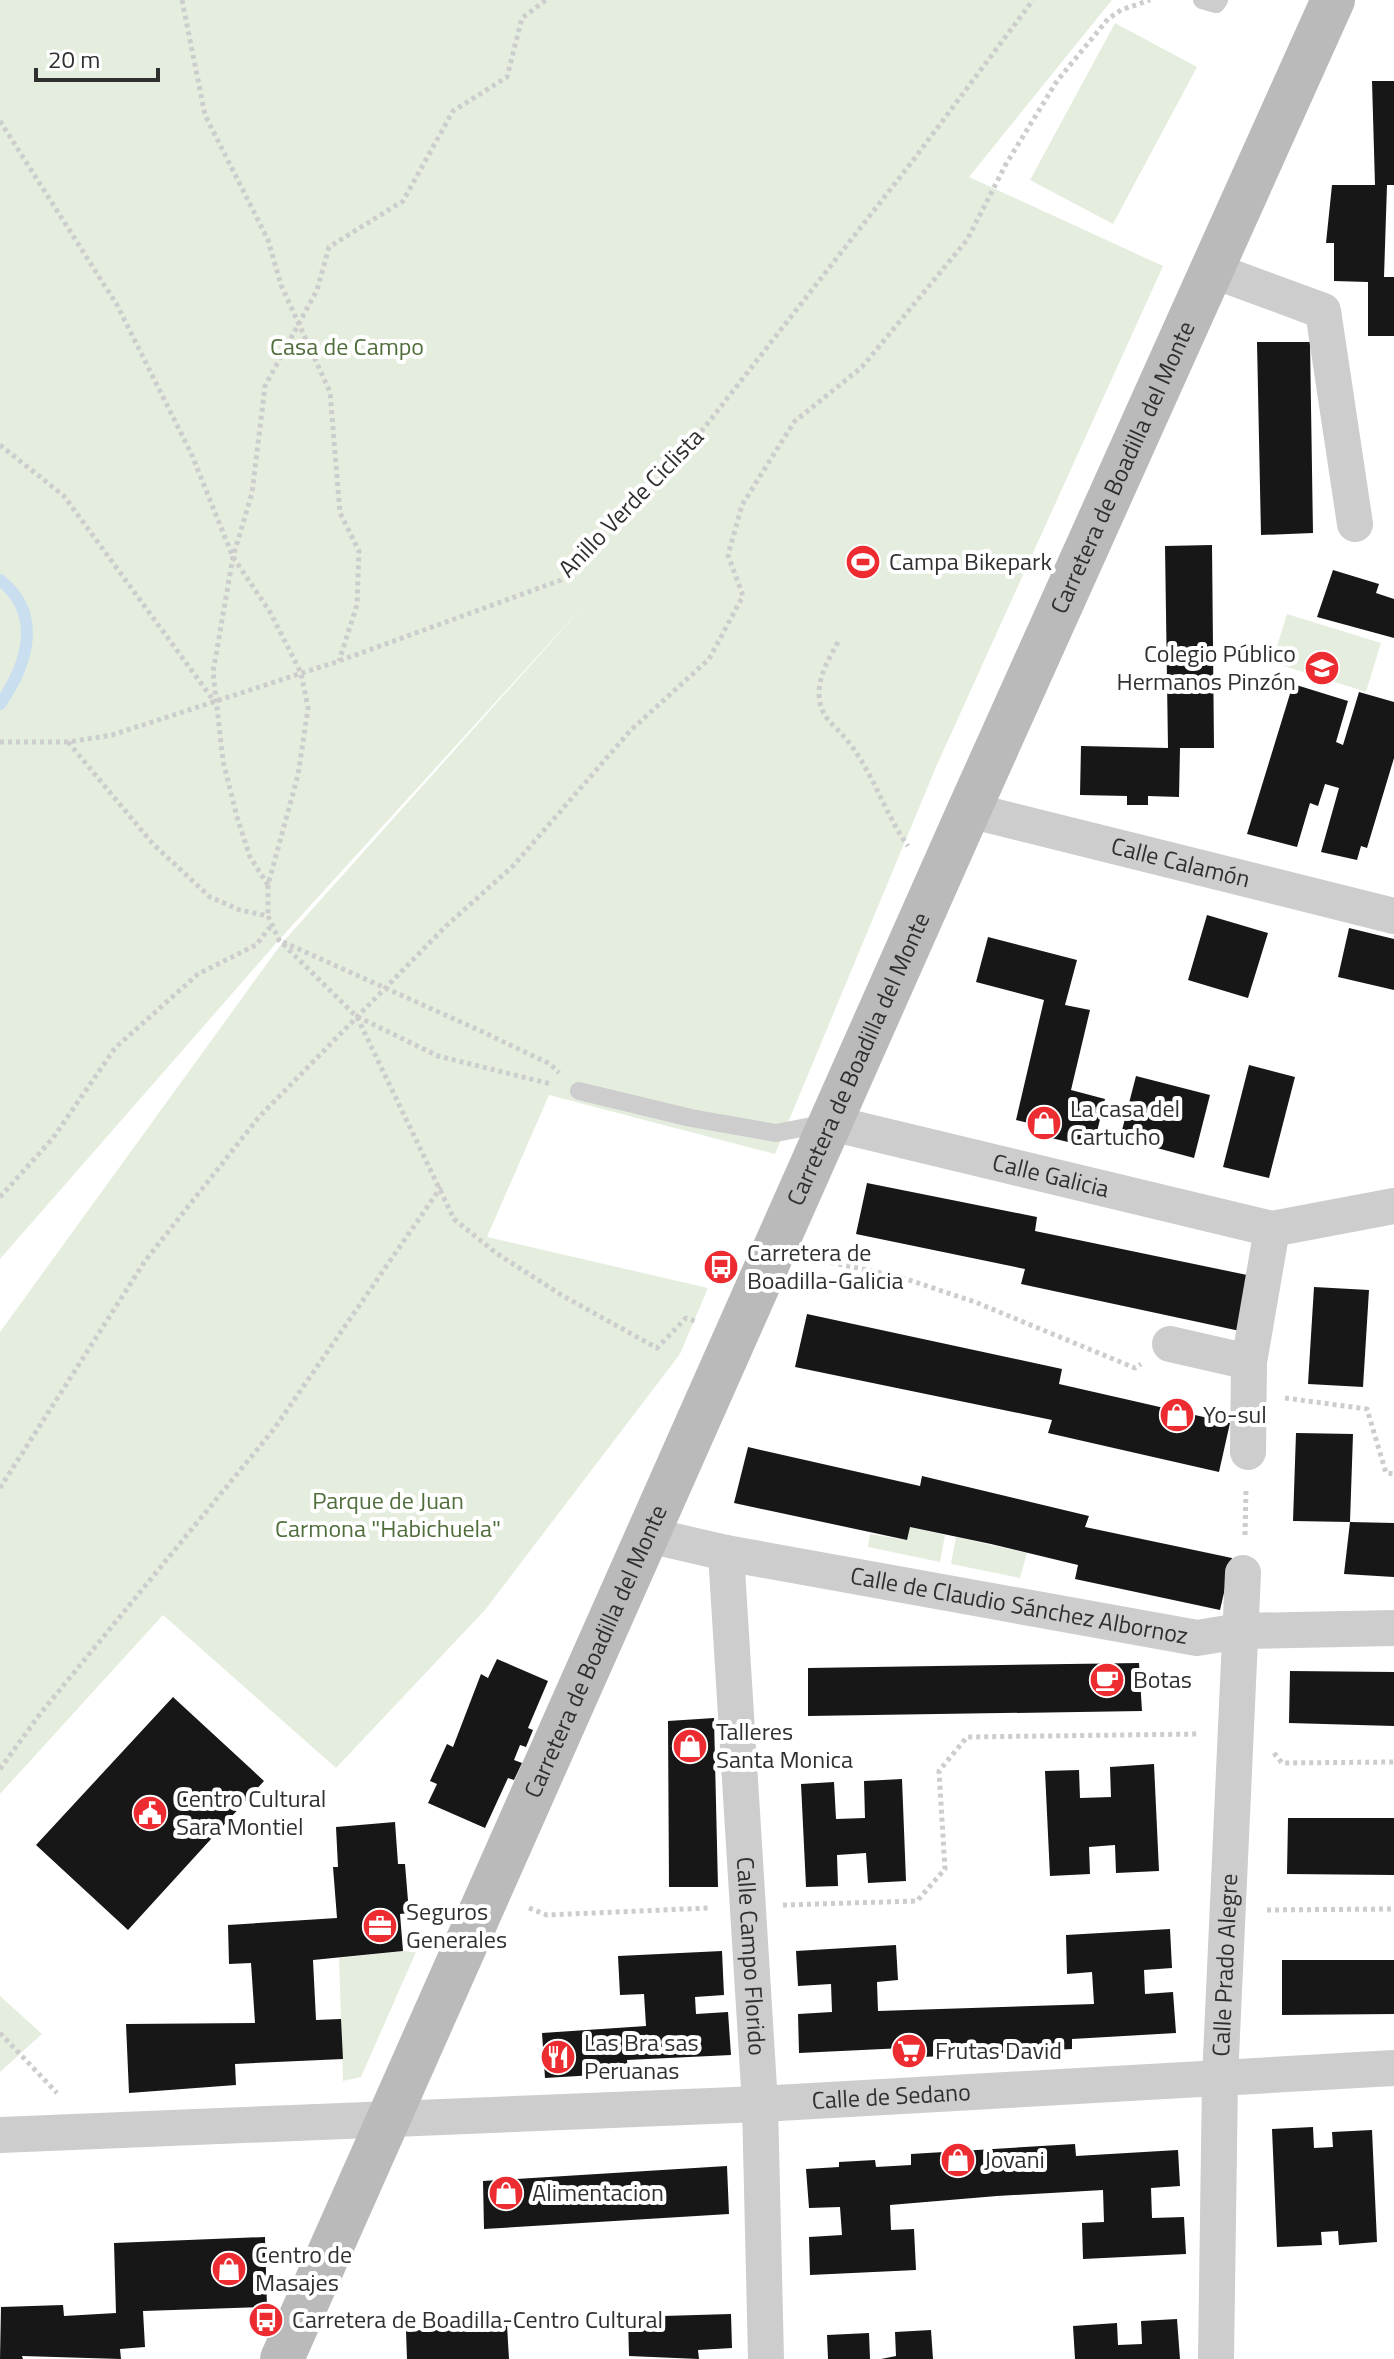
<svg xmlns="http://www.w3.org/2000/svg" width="1394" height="2359" viewBox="0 0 1394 2359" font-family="'Titillium Web',sans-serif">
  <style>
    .green { fill: #e5eede }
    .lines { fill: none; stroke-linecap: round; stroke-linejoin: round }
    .stream { stroke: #c9deee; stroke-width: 12 }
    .building { fill: #171717 }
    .path { stroke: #cdcdcd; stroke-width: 5; stroke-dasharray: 4 4; stroke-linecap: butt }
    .lane { stroke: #cdcdcd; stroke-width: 18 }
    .street { stroke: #cdcdcd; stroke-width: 36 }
    .secondary { stroke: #bababa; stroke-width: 44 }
    .labels { text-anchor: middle; stroke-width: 8; stroke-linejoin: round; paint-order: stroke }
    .park-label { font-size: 24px; fill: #506e3b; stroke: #fff }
    .street-label { font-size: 24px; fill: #303030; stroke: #fff }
    .poi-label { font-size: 24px; fill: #303030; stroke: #fff; text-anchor: start }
  </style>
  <rect width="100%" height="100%" fill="#fff"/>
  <path class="green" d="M0,0H1112L969,177L1163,266L936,767L775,1154L549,1095L487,1237L708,1288L680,1354L485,1610L336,1768L163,1615L0,1794V1332L282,943L594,594L279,940L0,1259Z
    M1115,23L1197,67L1113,224L1030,180Z
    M1287,614L1381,643L1366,692L1272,662Z
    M910,1527L945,1535L940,1562L868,1547L870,1534L906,1540Z
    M956,1537L1027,1553L1020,1578L951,1564Z
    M403,1951L416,1952L361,2077L343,2081L339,1958Z
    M0,1996L42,2034L0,2072Z"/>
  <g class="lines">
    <path class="stream" d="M0,580C43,614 28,664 0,704"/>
  </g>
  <path class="building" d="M1372,81H1394V185H1387L1384,277H1394V336H1368V282L1334,281V243H1326L1332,185H1375Z
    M1257,342H1310L1313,533L1261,535Z
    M1212,545L1214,748H1180L1179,797L1148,796V805H1127V796L1080,795L1081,746L1168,748L1165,546Z
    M1333,570L1379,584L1376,593L1394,599V638L1317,617Z
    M1293,684L1348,701L1336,742L1343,745L1359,692L1394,702V758L1367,848L1361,846L1357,860L1321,852L1339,788L1325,784L1318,806L1310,803L1297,847L1247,834Z
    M1207,915L1268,933L1248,998L1188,980Z
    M1349,928L1394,939V990L1338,977Z
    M988,937L1077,960L1065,1005L1090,1010L1071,1090L1105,1099L1093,1148L1043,1136L1045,1127L1016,1120L1044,1000L976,982Z
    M1249,1065L1295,1077L1269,1178L1223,1167Z
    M1136,1076L1210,1095L1194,1158L1120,1138Z
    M867,1183L1037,1217L1035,1231L1252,1276L1240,1331L1021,1284L1025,1269L856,1234Z
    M1314,1287L1369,1290L1363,1387L1308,1384Z
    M807,1314L1062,1369L1059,1384L1230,1423L1219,1472L1048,1433L1052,1420L795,1367Z
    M1296,1433L1353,1434L1350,1522L1293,1521Z
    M748,1447L920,1486L922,1476L1089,1516L1085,1527L1232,1558L1220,1610L1075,1579L1078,1565L991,1544L910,1527L907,1540L734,1503Z
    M1350,1522L1394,1523V1577L1344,1574Z
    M497,1659L548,1681L528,1728L533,1730L526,1747L520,1745L514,1760L522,1763L514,1780L508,1778L485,1828L428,1803L437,1784L430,1781L447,1744L453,1747L481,1674L488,1678Z
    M1139,1663L1142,1711L808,1716V1668Z
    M1290,1671L1394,1672V1726L1289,1723Z
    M173,1697L264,1781L128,1930L36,1845Z
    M714,1718L718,1887H669L668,1721Z
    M1154,1764L1159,1871L1116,1873L1115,1845L1089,1847L1090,1874L1050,1876L1045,1771L1079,1770L1080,1798L1111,1797L1110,1767Z
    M902,1779L906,1881L868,1883L866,1853L837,1855L838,1886L806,1887L801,1784L834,1782L836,1819L865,1818L864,1781Z
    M1288,1818H1394V1875L1287,1874Z
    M395,1822L398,1864H405L409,1913L400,1914L403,1951L313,1960L316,2020L341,2019L343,2059L235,2064L236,2085L129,2093L126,2024L255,2023L251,1963L229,1964L228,1925L337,1918L333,1867H338L336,1827Z
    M1170,1929L1172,1968L1144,1970L1145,1994L1173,1992L1176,2033L1072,2039V2049L904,2058V2048L799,2053L798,2014L832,2012L831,1984L798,1986L796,1951L896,1945L898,1980L877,1982L878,2011L1094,2004L1092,1972L1067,1974L1066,1935Z
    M722,1951L724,1995L695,1997L696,2014L728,2012L731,2055L627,2060L628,2073L545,2078L542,2033L646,2026L644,1994L620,1995L618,1956Z
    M1282,1960H1394V2014L1282,2015Z
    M1313,2127L1314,2148L1333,2147L1332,2132L1372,2130L1377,2242L1339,2245L1338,2231L1321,2232L1322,2245L1277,2247L1272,2129Z
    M1075,2144L1076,2156L1178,2150L1180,2186L1151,2188L1152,2218L1184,2217L1186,2254L1083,2259L1082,2223L1104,2222L1103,2190L997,2196L890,2205L891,2230L914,2229L916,2270L810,2275L809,2237L842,2235L840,2207L809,2208L806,2169L839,2167V2162L875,2160L876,2167L911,2165V2154Z
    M727,2166L729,2214L484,2229L483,2181Z
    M265,2237L267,2307L143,2311L145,2347L120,2349L121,2359L22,2356L23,2359H0L1,2307L63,2305L64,2316L116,2313L114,2243Z
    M731,2314L732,2348L698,2350L699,2359L629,2356L628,2317Z
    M1177,2319L1180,2359H1075L1073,2326L1117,2323L1118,2345L1142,2344L1141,2321Z
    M507,2325L509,2359H407L406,2331Z
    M931,2330L933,2359H881L896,2356L895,2332Z
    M869,2333L870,2359H828L827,2335Z"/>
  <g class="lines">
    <path class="path" d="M182,0L205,115L268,240L281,285L330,392L340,513L359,551L357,605L339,661
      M0,121L117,305L191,453L233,557L270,612L301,673L308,708L298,775L268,885V916
      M0,445L64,496L214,701
      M838,642C829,659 819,674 819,694C820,718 833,723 846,739C873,771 884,813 908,846
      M0,742H68L112,735L339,661L561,580L683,455L911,163L1033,0
      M68,742L153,844L210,897L240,910L268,916L279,940L356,1016L438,1056L551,1084
      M268,885L250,857L237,817L223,761L213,672L233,557L252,493L265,386L317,290L329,247L403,201L453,111L507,77L522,18L546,0
      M283,942L483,1032L550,1064L559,1073
      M357,1017L454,1219L496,1253L563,1296L657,1348L686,1318L695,1321
      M0,1197L53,1138L115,1048L198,974L256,945L270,927
      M815,1259L900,1277L975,1302L1135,1368L1141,1364
      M1285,1398L1367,1409L1386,1473L1394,1474
      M0,1488L145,1261L259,1117L446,926L513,866L630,731L709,659L743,596L728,555L742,505L794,422L862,367L967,240L1006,164L1057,81L1108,19L1121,10L1150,0
      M1245,1535L1246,1489
      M1274,1753L1282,1763L1394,1762
      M0,1769L40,1714L274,1429L441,1187
      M783,1905L917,1901L945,1869L939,1771L967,1737L1198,1734
      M529,1908L547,1915L709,1908
      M1267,1910L1394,1909
      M0,2033L57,2093"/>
    <path class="lane" d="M1202,0L1216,4L1219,0
      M579,1091L691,1118L776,1133L827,1123"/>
    <g class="street">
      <path d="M1212,270L1323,311L1355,524"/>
      <path id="s1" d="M969,810L1394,916"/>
      <path id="s2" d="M831,1123L1272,1229L1394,1206"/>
      <path d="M1170,1344L1249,1362"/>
      <path d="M1248,1452L1249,1362L1272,1229"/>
      <path id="s3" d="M648,1535L726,1553L1197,1638L1240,1631L1394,1628"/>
      <path id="s4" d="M726,1553L760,2104L766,2359"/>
      <path id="s5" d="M0,2135L760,2104L1394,2068"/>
      <path id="s6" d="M1216,2359L1220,2079L1243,1573"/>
    </g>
    <path class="secondary" id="s7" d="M282,2359L969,810L1333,0"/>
  </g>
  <defs>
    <symbol id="stadium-disc" viewBox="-11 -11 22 22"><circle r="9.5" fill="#ed2c31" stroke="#fff"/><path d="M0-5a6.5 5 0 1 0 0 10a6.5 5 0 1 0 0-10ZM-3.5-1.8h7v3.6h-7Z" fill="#fff"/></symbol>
    <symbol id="school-disc" viewBox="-11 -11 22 22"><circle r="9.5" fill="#ed2c31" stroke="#fff"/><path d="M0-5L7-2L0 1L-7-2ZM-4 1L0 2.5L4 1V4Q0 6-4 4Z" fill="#fff"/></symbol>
    <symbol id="shop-disc" viewBox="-11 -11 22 22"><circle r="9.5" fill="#ed2c31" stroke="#fff"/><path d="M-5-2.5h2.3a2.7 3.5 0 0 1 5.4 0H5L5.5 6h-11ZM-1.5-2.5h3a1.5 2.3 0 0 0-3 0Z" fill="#fff"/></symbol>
    <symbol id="bus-disc" viewBox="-11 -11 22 22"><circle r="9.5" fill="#ed2c31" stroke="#fff"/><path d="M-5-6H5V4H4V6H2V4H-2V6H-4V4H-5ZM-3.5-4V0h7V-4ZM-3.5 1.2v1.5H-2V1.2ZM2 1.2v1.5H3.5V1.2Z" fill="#fff"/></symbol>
    <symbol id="cafe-disc" viewBox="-11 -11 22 22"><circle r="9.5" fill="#ed2c31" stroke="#fff"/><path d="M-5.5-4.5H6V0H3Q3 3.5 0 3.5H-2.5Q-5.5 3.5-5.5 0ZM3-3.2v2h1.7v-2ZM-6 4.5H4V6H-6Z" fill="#fff"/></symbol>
    <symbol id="civic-disc" viewBox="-11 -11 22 22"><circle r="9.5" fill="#ed2c31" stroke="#fff"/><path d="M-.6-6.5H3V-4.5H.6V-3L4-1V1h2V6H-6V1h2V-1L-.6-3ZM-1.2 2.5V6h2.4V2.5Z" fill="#fff"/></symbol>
    <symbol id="office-disc" viewBox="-11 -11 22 22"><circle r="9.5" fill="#ed2c31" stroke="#fff"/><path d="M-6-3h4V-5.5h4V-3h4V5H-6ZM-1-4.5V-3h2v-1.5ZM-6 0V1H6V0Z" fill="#fff"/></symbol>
    <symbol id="supermarket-disc" viewBox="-11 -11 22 22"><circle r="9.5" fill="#ed2c31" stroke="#fff"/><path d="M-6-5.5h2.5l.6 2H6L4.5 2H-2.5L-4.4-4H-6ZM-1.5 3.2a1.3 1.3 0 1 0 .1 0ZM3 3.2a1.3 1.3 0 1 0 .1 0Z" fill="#fff"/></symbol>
    <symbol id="restaurant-disc" viewBox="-11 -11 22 22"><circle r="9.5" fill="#ed2c31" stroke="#fff"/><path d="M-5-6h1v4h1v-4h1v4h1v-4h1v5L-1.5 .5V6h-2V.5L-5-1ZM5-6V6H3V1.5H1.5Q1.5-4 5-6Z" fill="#fff"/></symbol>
  </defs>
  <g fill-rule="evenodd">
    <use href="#stadium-disc" x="843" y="542" width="40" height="40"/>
    <use href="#school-disc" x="1302" y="648" width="40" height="40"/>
    <use href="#shop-disc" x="1024" y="1103" width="40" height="40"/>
    <use href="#bus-disc" x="701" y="1247" width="40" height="40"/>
    <use href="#shop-disc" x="1157" y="1395" width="40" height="40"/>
    <use href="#cafe-disc" x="1087" y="1660" width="40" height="40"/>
    <use href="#shop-disc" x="670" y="1726" width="40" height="40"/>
    <use href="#civic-disc" x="130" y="1793" width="40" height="40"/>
    <use href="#office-disc" x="360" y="1906" width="40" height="40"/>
    <use href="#supermarket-disc" x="889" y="2031" width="40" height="40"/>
    <use href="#restaurant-disc" x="538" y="2037" width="40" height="40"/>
    <use href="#shop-disc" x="938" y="2140" width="40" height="40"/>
    <use href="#shop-disc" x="486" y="2173" width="40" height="40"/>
    <use href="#shop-disc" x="209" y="2249" width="40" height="40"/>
    <use href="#bus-disc" x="246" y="2300" width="40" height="40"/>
  </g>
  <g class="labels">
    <g class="park-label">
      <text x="347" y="355">Casa de Campo</text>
      <text x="388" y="1509">Parque de Juan<tspan x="388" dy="28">Carmona "Habichuela"</tspan></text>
    </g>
    <g class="street-label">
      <text dy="8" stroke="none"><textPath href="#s7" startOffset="2070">Carretera de Boadilla del Monte</textPath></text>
      <text transform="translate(631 503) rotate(-46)" y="8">Anillo Verde Ciclista</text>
      <text dy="8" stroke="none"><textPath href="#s1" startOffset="218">Calle Calamón</textPath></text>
      <text dy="8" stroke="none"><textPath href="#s7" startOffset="1422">Carretera de Boadilla del Monte</textPath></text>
      <text dy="8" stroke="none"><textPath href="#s2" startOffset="226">Calle Galicia</textPath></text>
      <text dy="8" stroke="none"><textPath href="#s3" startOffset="378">Calle de Claudio Sánchez Albornoz</textPath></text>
      <text dy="8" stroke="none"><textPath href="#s7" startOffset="774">Carretera de Boadilla del Monte</textPath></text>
      <text dy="8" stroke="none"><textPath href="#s4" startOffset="404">Calle Campo Florido</textPath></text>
      <text dy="8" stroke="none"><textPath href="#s6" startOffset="394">Calle Prado Alegre</textPath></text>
      <text dy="8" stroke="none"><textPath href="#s5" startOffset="892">Calle de Sedano</textPath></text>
    </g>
    <g class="poi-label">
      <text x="889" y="570">Campa Bikepark</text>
      <text x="1296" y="662" text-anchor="end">Colegio Público<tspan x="1296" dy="28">Hermanos Pinzón</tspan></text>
      <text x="1070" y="1117">La casa del<tspan x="1070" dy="28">Cartucho</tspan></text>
      <text x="747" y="1261">Carretera de<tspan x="747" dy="28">Boadilla-Galicia</tspan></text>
      <text x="1203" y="1423">Yo-sul</text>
      <text x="1133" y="1688">Botas</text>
      <text x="716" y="1740">Talleres<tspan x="716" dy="28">Santa Monica</tspan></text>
      <text x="176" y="1807">Centro Cultural<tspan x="176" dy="28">Sara Montiel</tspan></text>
      <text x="406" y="1920">Seguros<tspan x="406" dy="28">Generales</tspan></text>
      <text x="584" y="2051">Las Bra sas<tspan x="584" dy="28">Peruanas</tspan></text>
      <text x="935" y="2059">Frutas David</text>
      <text x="984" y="2168">Jovani</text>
      <text x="532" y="2201">Alimentacion</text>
      <text x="255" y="2263">Centro de<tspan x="255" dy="28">Masajes</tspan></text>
      <text x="292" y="2328">Carretera de Boadilla-Centro Cultural</text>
    </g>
  </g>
  <path d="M36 68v12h122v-12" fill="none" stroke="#303030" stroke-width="4"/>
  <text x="48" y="68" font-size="24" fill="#303030" stroke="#ffffff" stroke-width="6" paint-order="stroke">20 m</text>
</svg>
